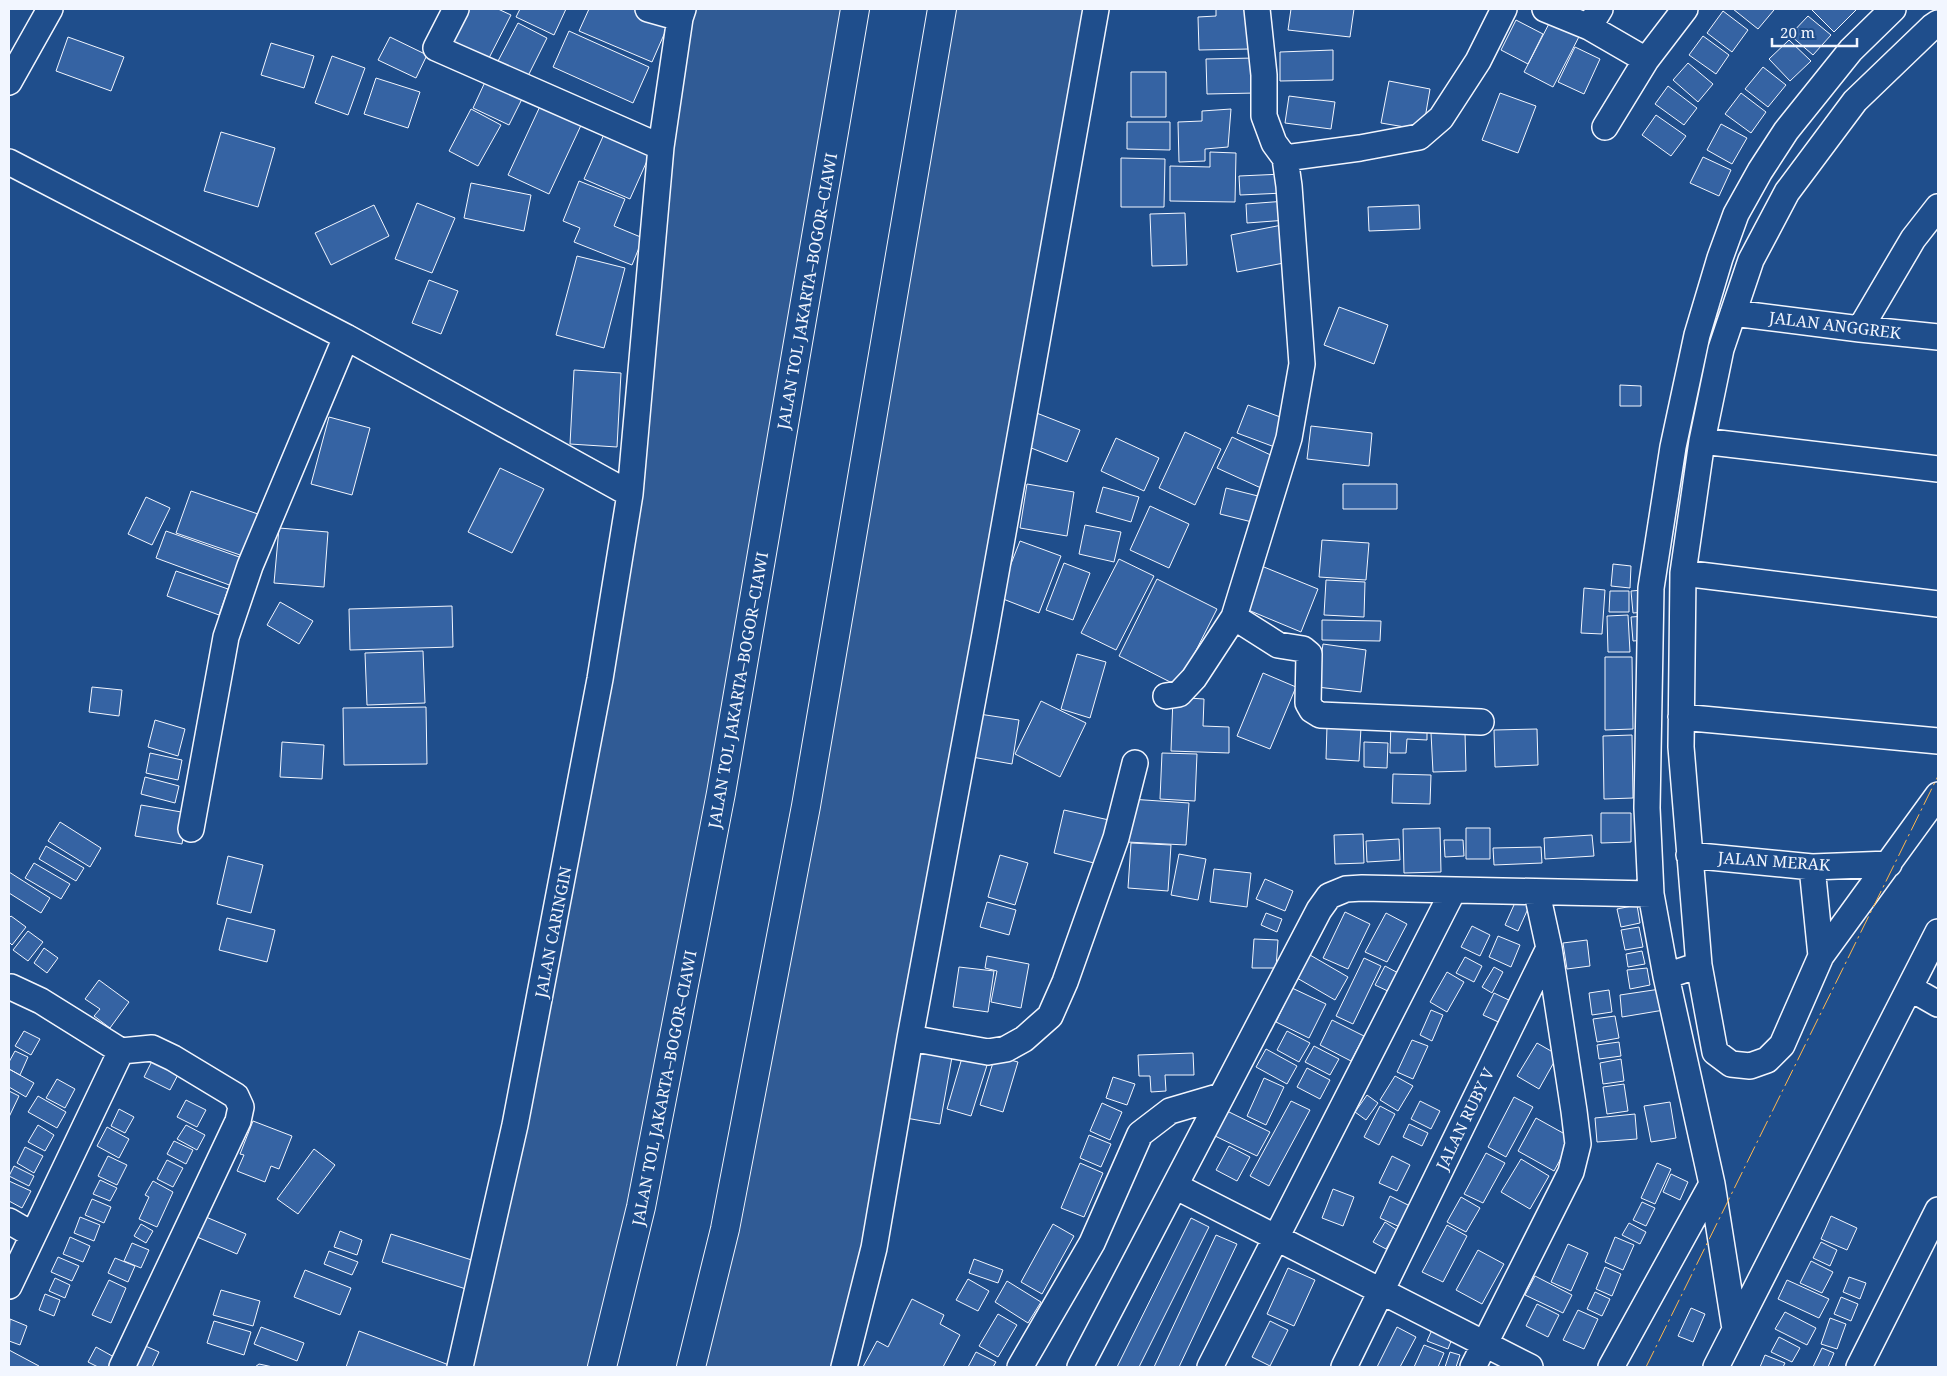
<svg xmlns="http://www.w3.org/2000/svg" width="1947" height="1376" viewBox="0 0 1947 1376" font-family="'Noto Serif',serif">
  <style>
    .built { fill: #305b95; stroke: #a8bbd7 }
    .building { fill: #3563a3; stroke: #f2f6ff }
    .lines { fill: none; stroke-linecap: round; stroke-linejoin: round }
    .minor-casing { stroke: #f2f6ff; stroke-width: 28 }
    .motorway-casing { stroke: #f2f6ff; stroke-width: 30 }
    .minor { stroke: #1f4e8c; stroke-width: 25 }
    .motorway { stroke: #1f4e8c; stroke-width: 28 }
    .power { stroke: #ffb74d; stroke-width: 1; stroke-dasharray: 18 4 2.5 4; stroke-linecap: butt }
    .labels { text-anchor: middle; stroke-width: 4; stroke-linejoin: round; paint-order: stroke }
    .street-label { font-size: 16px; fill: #f2f6ff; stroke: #1f4e8c }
  </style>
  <rect width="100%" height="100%" fill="#1f4e8c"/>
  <path class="built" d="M683,9H855L602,1367H460L600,679Z
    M942,9H1096L843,1367H690Z"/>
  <path class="building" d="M466,9H498L511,15L489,58L450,40Z
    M520,9H566L554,35L516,17Z
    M589,9H636L669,23L652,62L579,31Z
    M1216,9H1249V49L1199,50L1198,17L1216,16Z
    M1291,9H1354L1350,37L1288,30Z
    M1733,9H1773L1774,10L1758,29Z
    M1811,9H1857L1834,32Z
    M1723,11L1748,30L1732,52L1707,33Z
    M1554,14L1583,29L1553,87L1524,72Z
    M1808,16L1831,35L1813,55L1790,35Z
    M1516,20L1543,34L1528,64L1501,50Z
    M518,23L547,38L528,76L498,61Z
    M569,31L649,67L633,103L553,67Z
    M1703,36L1729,55L1716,74L1689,55Z
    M68,37L124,57L111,91L56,71Z
    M390,37L427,55L416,78L378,60Z
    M1789,40L1811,61L1790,81L1769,59Z
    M271,43L314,56L304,88L261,75Z
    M1575,47L1600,59L1584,94L1558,82Z
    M1333,50V80L1280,81V52Z
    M332,56L365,68L348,115L315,103Z
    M1255,58L1256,93L1207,94L1206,59Z
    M1688,63L1713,84L1698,102L1673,80Z
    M1763,67L1786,85L1768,107L1745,89Z
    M1131,72H1166V117H1131Z
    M376,78L420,92L408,128L364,114Z
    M1389,81L1430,89L1423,130L1381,123Z
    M485,82L522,99L509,125L473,108Z
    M1668,86L1697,108L1684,125L1655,104Z
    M1500,93L1536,106L1518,153L1482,140Z
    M1741,93L1766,112L1751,133L1725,114Z
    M1289,96L1335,102L1331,129L1285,123Z
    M542,102L583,121L549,194L508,175Z
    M471,109L501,125L478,166L449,151Z
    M1231,109L1228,147L1205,149V161L1179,162L1178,122L1202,121V111Z
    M1656,115L1686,136L1671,156L1642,135Z
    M1127,122H1170V150L1127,149Z
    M1721,124L1747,138L1732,164L1707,150Z
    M221,132L275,148L258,207L204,191Z
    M605,132L651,152L630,199L584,179Z
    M1210,152L1236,153L1235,202L1170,201V166L1210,167Z
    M1703,157L1731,170L1719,196L1690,183Z
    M1121,158L1165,159L1164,207H1121Z
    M1283,174L1284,193L1240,195L1239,176Z
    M579,181L625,199L614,226L643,238L632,265L574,242L580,228L563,221Z
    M471,183L531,195L524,231L464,218Z
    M1286,201L1287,220L1247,223L1246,204Z
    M417,203L455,218L432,273L395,259Z
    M374,205L389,236L331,265L315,233Z
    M1419,205L1420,229L1369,231L1368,207Z
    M1185,213L1187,265L1152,266L1150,214Z
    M1282,225L1289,262L1237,272L1231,235Z
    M577,256L625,268L604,348L556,335Z
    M429,280L458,291L441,334L412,323Z
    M1339,307L1388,325L1374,364L1324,345Z
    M574,370L621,373L617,447L570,444Z
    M1620,385L1641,386V406H1620Z
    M1248,405L1291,421L1280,449L1237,433Z
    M1034,412L1080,430L1067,462L1021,444Z
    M329,417L370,428L352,495L311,484Z
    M1311,426L1372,433L1369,466L1307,459Z
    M1185,432L1221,449L1195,505L1159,488Z
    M1232,437L1275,457L1261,488L1217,468Z
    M1116,438L1159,458L1144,491L1101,471Z
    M500,468L544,489L512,553L468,532Z
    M1027,484L1074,492L1067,536L1020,528Z
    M1343,484H1397V509H1343Z
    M1103,487L1139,497L1131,522L1096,512Z
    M1226,488L1258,496L1252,522L1220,514Z
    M191,491L258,514L243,556L176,533Z
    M146,497L170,508L152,545L128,534Z
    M1150,506L1189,524L1169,568L1130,550Z
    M1085,525L1121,532L1114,562L1079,554Z
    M279,528L328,532L324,587L274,583Z
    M166,531L242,558L232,586L156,558Z
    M1322,540L1369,543L1366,580L1319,577Z
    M1020,541L1061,556L1039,613L998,597Z
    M1119,559L1154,576L1116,650L1081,633Z
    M1064,563L1090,573L1073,620L1046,610Z
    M1613,564L1631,566L1630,588L1611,586Z
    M1259,565L1318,589L1301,632L1241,607Z
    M176,571L228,589L219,615L167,596Z
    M1157,579L1217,609L1178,686L1119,656Z
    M1326,580L1365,582L1364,617L1324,615Z
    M1584,588L1605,590L1602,634L1581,633Z
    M1643,590L1645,612L1633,613L1631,591Z
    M1610,591H1629V612H1609Z
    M280,602L313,621L299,644L267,625Z
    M452,606L453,647L350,650L349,609Z
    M1628,615L1630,652H1608L1607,616Z
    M1645,616L1646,640L1633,641L1631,617Z
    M1322,620L1381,621L1380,641L1322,640Z
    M1323,644L1366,650L1361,692L1317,687Z
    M423,651L425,703L367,705L365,653Z
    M1077,654L1106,662L1090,718L1061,709Z
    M1605,657H1632L1633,729L1605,730Z
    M1263,673L1296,687L1270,749L1237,736Z
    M92,687L122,690L119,716L89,712Z
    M1173,697L1204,699L1203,726L1229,727V753L1171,751Z
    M1041,701L1086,723L1060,777L1015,754Z
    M426,707L427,764L344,765L343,708Z
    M979,714L1019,720L1012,764L972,757Z
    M155,720L185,729L178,756L148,747Z
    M1391,723H1427V740L1407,739L1406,753H1390Z
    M1327,726L1361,728L1359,761L1326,759Z
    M1537,729L1538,765L1495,767L1494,730Z
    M1465,732L1466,771L1433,772L1431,733Z
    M1632,735L1633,798L1604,799L1603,736Z
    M282,742L324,745L322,779L280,777Z
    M1364,742L1388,743L1387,768L1364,767Z
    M150,753L182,760L178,780L146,773Z
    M1162,753L1197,754L1195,801L1160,799Z
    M1393,774L1431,775L1430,804L1392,803Z
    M145,777L179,786L175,803L141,794Z
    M1130,799L1189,803L1186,845L1127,842Z
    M141,805L187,813L182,844L135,836Z
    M1064,810L1109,820L1098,864L1054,853Z
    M1601,813H1631V842L1601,843Z
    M60,822L101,848L90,867L48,841Z
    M1440,828L1441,872L1404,873L1403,829Z
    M1466,828H1490V859H1466Z
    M1363,834L1364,863L1335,864L1334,835Z
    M1592,835L1594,856L1545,859L1544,838Z
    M1399,839L1400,860L1367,862L1366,841Z
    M1444,840H1463L1464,856L1445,857Z
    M1131,843L1171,845L1168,891L1128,888Z
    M46,846L84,868L76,881L39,859Z
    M1541,847L1542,863L1494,865L1493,848Z
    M1179,854L1206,859L1198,900L1171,895Z
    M1000,855L1028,863L1015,905L988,897Z
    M228,856L263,865L251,913L217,904Z
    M34,863L70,884L61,899L25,878Z
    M1214,869L1251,873L1247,907L1210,902Z
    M9,872L50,898L41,913L9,893Z
    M1265,879L1293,891L1285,911L1256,899Z
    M1518,896L1531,902L1518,931L1505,925Z
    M987,902L1016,910L1009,935L980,927Z
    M1637,905L1640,923L1621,927L1617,909Z
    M1345,912L1370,924L1348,969L1323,958Z
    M1266,913L1282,919L1277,932L1261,925Z
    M1386,913L1407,924L1387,962L1365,952Z
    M11,916L26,927L12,945L9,942V918Z
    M227,918L275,930L267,962L219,950Z
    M1472,926L1490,935L1480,956L1461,947Z
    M1639,927L1643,947L1625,950L1621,930Z
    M28,931L43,942L28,961L13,950Z
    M1498,936L1520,945L1511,967L1489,957Z
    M1254,939L1278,940L1276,968H1252Z
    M1587,940L1590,966L1567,969L1563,943Z
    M44,948L58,958L47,973L34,963Z
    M1642,951L1645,964L1628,967L1626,954Z
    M1310,955L1348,977L1335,1000L1297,978Z
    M987,956L1029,964L1021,1008L991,1002L997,971L985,968Z
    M1465,957L1482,966L1474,982L1456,973Z
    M1364,958L1381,966L1353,1024L1336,1016Z
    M1385,966L1402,975L1392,993L1375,985Z
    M959,967L994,971L988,1012L953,1007Z
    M1494,967L1503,972L1492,993L1482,987Z
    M1647,968L1650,985L1630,989L1627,970Z
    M1447,972L1464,982L1447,1012L1430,1002Z
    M99,980L129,1002L110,1028L94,1016L100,1009L85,999Z
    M1292,988L1326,1004L1309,1038L1276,1022Z
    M1667,988L1670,1009L1622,1017L1620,995Z
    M1609,990L1612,1012L1592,1015L1589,993Z
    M1494,993L1515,1003L1505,1025L1483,1015Z
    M1431,1010L1443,1015L1432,1041L1420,1035Z
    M1615,1016L1619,1038L1597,1042L1593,1019Z
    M1332,1020L1364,1036L1351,1061L1320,1045Z
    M24,1031L40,1039L31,1055L15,1046Z
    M1287,1031L1310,1043L1299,1062L1277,1050Z
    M1412,1040L1428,1046L1413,1079L1397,1072Z
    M1619,1042L1621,1056L1599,1059L1597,1045Z
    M1537,1043L1558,1055L1539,1089L1517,1076Z
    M1314,1046L1339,1059L1330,1075L1305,1062Z
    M1266,1049L1297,1066L1287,1084L1256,1067Z
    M15,1051L28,1057L20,1075L9,1069V1062Z
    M157,1051L183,1065L170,1090L144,1077Z
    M911,1051L952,1057L940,1124L900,1117Z
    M964,1051L989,1059L971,1116L947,1109Z
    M1193,1053L1194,1075H1165L1166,1091L1151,1092L1150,1076H1139L1138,1055Z
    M995,1056L1018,1062L1003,1112L980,1105Z
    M1621,1059L1624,1081L1603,1084L1600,1063Z
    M1307,1068L1330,1080L1320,1099L1297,1087Z
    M9,1069L34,1083L26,1097L9,1087Z
    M1395,1076L1413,1086L1398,1111L1380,1100Z
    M1113,1077L1135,1084L1127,1105L1106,1098Z
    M1264,1078L1284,1087L1266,1125L1247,1116Z
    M57,1079L75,1089L65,1108L46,1098Z
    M1624,1084L1628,1111L1607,1114L1603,1087Z
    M9,1091L19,1096L9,1117Z
    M1367,1095L1378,1103L1366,1120L1355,1112Z
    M38,1096L66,1112L57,1128L28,1112Z
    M1514,1097L1533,1107L1506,1157L1488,1147Z
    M186,1100L206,1110L197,1127L177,1117Z
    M1291,1101L1310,1110L1269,1186L1250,1176Z
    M1420,1101L1440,1111L1431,1129L1411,1119Z
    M1670,1102L1676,1138L1651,1142L1644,1106Z
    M1102,1103L1122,1112L1110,1140L1090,1131Z
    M1380,1106L1395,1114L1379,1145L1364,1137Z
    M119,1109L134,1117L125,1133L111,1126Z
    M1227,1111L1270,1132L1257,1156L1215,1136Z
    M1635,1114L1637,1139L1597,1142L1595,1118Z
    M1536,1118L1572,1138L1554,1171L1518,1151Z
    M253,1121L292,1136L279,1169L271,1166L265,1182L237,1171L244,1155L240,1154Z
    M1409,1124L1428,1133L1422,1146L1403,1137Z
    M38,1125L54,1135L45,1151L28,1142Z
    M186,1125L205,1135L197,1150L177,1139Z
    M107,1127L129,1139L119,1158L97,1146Z
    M1089,1135L1111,1144L1101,1167L1080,1158Z
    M174,1141L193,1150L186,1164L167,1154Z
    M1229,1146L1250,1157L1237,1181L1216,1170Z
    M25,1147L43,1156L34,1173L17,1163Z
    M314,1149L335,1165L298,1214L277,1199Z
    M1486,1153L1505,1163L1483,1203L1464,1194Z
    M108,1156L127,1165L117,1185L98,1176Z
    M1392,1156L1410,1165L1397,1191L1379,1183Z
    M1521,1159L1549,1176L1530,1209L1501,1192Z
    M167,1160L183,1168L173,1187L157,1179Z
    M1080,1163L1103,1173L1084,1217L1061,1208Z
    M1657,1163L1671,1169L1655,1204L1641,1198Z
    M14,1166L34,1176L29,1186L9,1176Z
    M1671,1174L1688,1182L1680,1200L1663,1192Z
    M100,1180L117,1188L110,1201L93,1194Z
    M9,1181L31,1191L22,1208L9,1201Z
    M153,1181L173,1192L157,1227L139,1219L149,1197L145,1195Z
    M1333,1189L1354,1197L1343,1226L1322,1218Z
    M1390,1196L1410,1206L1400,1227L1380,1218Z
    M1461,1197L1480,1208L1466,1232L1447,1222Z
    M92,1199L111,1207L104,1223L85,1215Z
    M1642,1202L1655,1208L1646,1226L1633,1220Z
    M1831,1216L1857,1228L1847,1250L1821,1239Z
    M80,1217L100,1225L94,1241L74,1233Z
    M206,1217L246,1234L237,1254L197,1237Z
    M1191,1218L1209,1227L1139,1367H1117Z
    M1385,1222L1397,1230L1386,1249L1373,1242Z
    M1629,1223L1646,1232L1640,1244L1622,1235Z
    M141,1224L153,1231L146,1243L134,1236Z
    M1053,1224L1074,1236L1042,1294L1021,1282Z
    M1447,1225L1467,1236L1443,1282L1422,1272Z
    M340,1231L362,1240L357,1255L334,1247Z
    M391,1234L478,1262L469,1290L382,1262Z
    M1216,1235L1237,1244L1179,1367H1154Z
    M70,1237L90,1246L83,1262L63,1254Z
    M1615,1237L1634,1245L1623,1270L1605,1262Z
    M1821,1242L1837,1250L1830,1266L1813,1258Z
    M132,1243L149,1250L141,1268L124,1261Z
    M1568,1244L1588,1253L1571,1291L1551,1282Z
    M1478,1250L1504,1264L1482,1304L1456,1290Z
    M329,1251L358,1262L352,1275L324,1264Z
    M58,1257L79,1266L72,1281L51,1272Z
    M115,1258L135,1266L128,1282L108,1273Z
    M974,1259L1003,1270L998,1283L969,1273Z
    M1811,1261L1833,1272L1822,1293L1800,1283Z
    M1605,1267L1621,1274L1612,1296L1596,1289Z
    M1288,1268L1315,1280L1294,1326L1267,1314Z
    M305,1270L351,1288L340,1315L294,1297Z
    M1535,1276L1572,1295L1563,1313L1525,1295Z
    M1849,1277L1866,1283L1860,1299L1843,1292Z
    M55,1278L70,1285L65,1298L49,1291Z
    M968,1279L989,1291L978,1311L956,1300Z
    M109,1280L126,1288L111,1323L92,1315Z
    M1787,1280L1829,1299L1819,1318L1778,1299Z
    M1007,1281L1041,1302L1028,1323L995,1302Z
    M221,1290L260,1301L253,1326L213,1315Z
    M1595,1292L1610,1299L1602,1316L1587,1309Z
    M45,1294L60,1300L54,1316L39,1310Z
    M1841,1297L1858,1304L1851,1321L1834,1314Z
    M912,1299L944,1315L940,1324L960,1335L943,1367H863L877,1341L888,1347Z
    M1537,1304L1559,1315L1548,1337L1526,1326Z
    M1691,1308L1705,1314L1693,1342L1678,1336Z
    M1578,1310L1598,1319L1584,1349L1563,1340Z
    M1785,1312L1816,1328L1807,1345L1775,1329Z
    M998,1314L1017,1325L998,1357L979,1346Z
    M1830,1318L1846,1324L1837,1349L1821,1344Z
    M10,1319L27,1326L20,1345L9,1341Z
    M214,1321L251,1332L244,1355L207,1343Z
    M1270,1321L1288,1330L1270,1366L1252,1357Z
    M1435,1323L1455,1331L1448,1349L1427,1341Z
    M261,1327L304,1343L297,1361L254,1344Z
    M1397,1327L1416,1337L1400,1367H1377Z
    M359,1331L449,1365L448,1367H346Z
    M1779,1337L1800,1348L1792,1362L1771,1352Z
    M141,1344L159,1352L152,1367H131Z
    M1424,1345L1444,1353L1438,1367H1414Z
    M96,1347L114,1357L108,1367H98L88,1362Z
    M1822,1348L1834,1353L1828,1367H1813Z
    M9,1350L39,1366L38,1367H9Z
    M976,1352L996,1362L993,1367H968Z
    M1450,1352L1460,1355L1456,1367H1445Z
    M1765,1355L1785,1363L1783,1367H1760Z
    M259,1364L273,1367H255Z"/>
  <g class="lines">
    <defs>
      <path id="minor" d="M456,9L436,48L661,147
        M648,9L680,18
        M1545,9L1589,27L1646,60
        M1589,27L1600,9
        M9,82L50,9
        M1605,127L1646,60L1685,9
        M1285,158L1360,148L1419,137L1441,118L1478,61L1504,9
        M9,162L346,337L630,494
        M1733,313L1860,329L1938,337
        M1860,329L1913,239L1938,207
        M1702,441L1938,469
        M1683,573L1938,604
        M1234,617L1278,645L1303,649L1309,654L1308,703L1312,710L1320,715L1481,722
        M1166,696L1179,694L1194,678L1234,617L1289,438L1302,364L1289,186L1285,158L1274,143L1264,116V75L1257,9
        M1681,717L1938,741
        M191,829L226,637L250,566L346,337
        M1689,855L1812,867L1889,864
        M1812,867L1821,956
        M1699,965L1715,1052L1731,1064L1750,1066L1767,1060L1782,1045L1821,956L1938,795
        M1666,976L1699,965L1681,747L1683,573L1702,441L1721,349L1751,260L1787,192L1855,101L1932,27L1938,23
        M11,987L41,1001L121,1051L152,1048L173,1058L236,1096L241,1107L238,1121L122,1367
        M1910,988L1938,1004
        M910,1038L988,1052L1006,1049L1024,1039L1050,1016L1065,982L1116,838L1135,763
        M1175,1186L1530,1367
        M9,1221L33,1235
        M9,1286L121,1051
        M1735,1329L1712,1184L1666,976L1651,894L1647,808L1651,588L1673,447L1697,335L1720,258L1736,214L1760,171L1786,131L1851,50L1893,9
        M460,1367L515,1125L600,679L630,494L661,147L680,18L683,9
        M844,1367L874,1248L910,1038L985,634L1096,9
        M1020,1367L1092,1243L1140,1134L1170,1111L1221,1096
        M1080,1367L1319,910L1329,896L1346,889L1362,888L1651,894
        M1210,1367L1453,891
        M1344,1367L1549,948
        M1473,1367L1571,1172L1578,1144L1574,1111L1549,948L1537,893
        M1611,1367L1712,1184
        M1716,1367L1938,932
        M1859,1367L1938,1210"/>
      <path id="motorway" d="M602,1367L641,1207L721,793L855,9
        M691,1367L725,1229L806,806L942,9"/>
    </defs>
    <use href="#minor" class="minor-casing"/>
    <use href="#motorway" class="motorway-casing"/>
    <use href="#minor" class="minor"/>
    <use href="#motorway" class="motorway"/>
    <path class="power" d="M1646,1367L1938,776"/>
  </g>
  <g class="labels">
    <g class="street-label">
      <text transform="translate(807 291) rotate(-80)" y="6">JALAN TOL JAKARTA–BOGOR–CIAWI</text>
      <text transform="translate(1835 325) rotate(7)" y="6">JALAN ANGGREK</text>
      <text transform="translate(738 690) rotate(-80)" y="6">JALAN TOL JAKARTA–BOGOR–CIAWI</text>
      <text transform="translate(1774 861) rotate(4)" y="6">JALAN MERAK</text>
      <text transform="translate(553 932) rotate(-79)" y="6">JALAN CARINGIN</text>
      <text transform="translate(664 1088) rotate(-79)" y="6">JALAN TOL JAKARTA–BOGOR–CIAWI</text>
      <text transform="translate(1465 1119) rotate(-64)" y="6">JALAN RUBY V</text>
    </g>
  </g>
  <rect width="1947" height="1376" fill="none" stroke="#f2f6ff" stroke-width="20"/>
  <path d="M1772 38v8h85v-8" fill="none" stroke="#f2f6ff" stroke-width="2.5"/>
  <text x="1780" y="38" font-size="15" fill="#f2f6ff" stroke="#1f4e8c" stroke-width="4" paint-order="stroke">20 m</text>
</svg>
